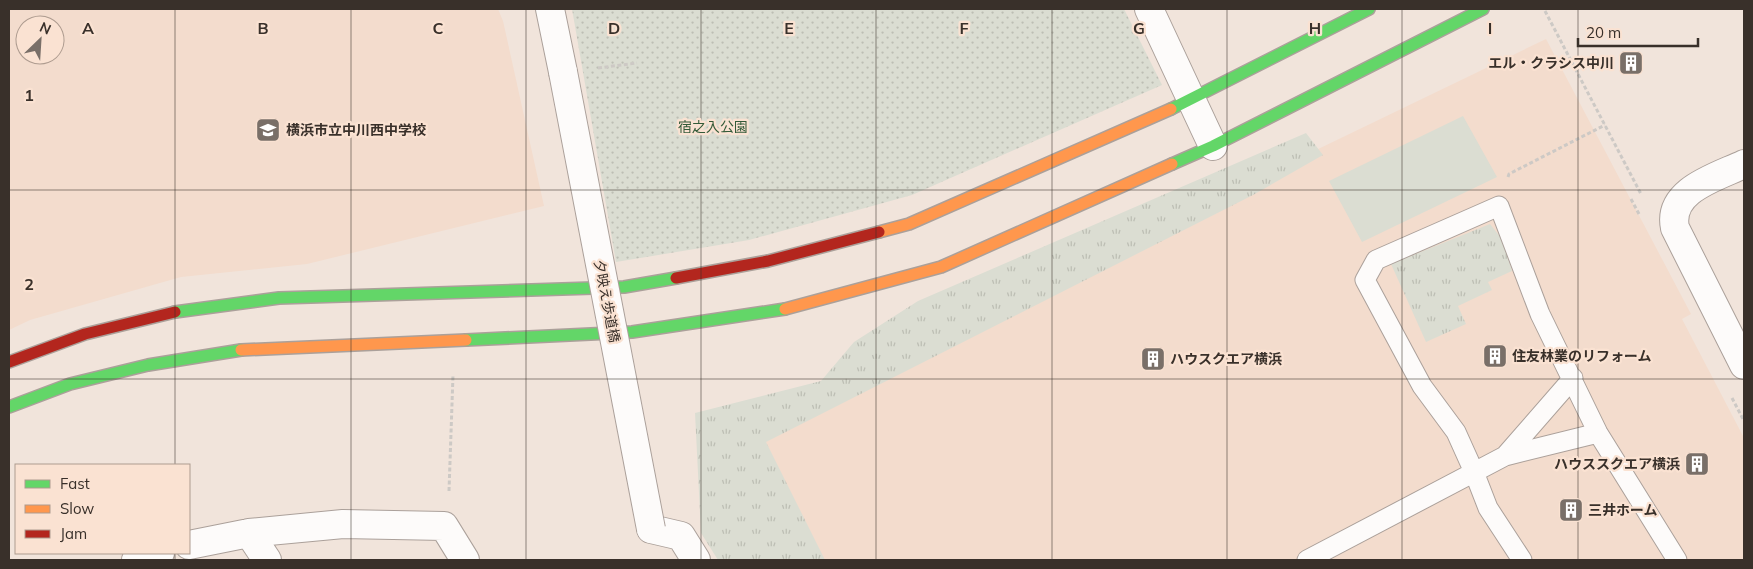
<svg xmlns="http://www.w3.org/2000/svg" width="1753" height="569" viewBox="0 0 1753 569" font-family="Mulish,'Noto Sans JP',sans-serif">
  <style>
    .built { fill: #f3dccd; fill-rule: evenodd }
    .grass { fill: url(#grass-tufts) }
    .park { fill: url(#park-dots) }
    .garden { fill: #dbddd2 }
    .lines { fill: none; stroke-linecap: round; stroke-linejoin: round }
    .lane-casing { stroke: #aba09a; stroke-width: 21 }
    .street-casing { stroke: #aba09a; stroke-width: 30 }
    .fast-casing { stroke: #aba09a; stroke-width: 14 }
    .slow-casing { stroke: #aba09a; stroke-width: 14 }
    .jam-casing { stroke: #aba09a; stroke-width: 14 }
    .path { stroke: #cdc9c5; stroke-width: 3; stroke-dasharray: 4 2.5; stroke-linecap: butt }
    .lane { stroke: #fdfbfa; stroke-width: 19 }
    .street { stroke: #fdfbfa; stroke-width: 28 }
    .fast { stroke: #63d668; stroke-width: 11 }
    .slow { stroke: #ff974d; stroke-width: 11 }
    .jam { stroke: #b3261e; stroke-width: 11 }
    .street-bridge-casing { stroke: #aba09a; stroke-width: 30; stroke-linecap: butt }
    .street-bridge { stroke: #fdfbfa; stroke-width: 28 }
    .grid { fill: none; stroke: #39302a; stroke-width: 1; stroke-opacity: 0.55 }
    .labels { text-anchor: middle; stroke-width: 4.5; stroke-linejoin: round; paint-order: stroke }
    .poi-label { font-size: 14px; font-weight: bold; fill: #39302a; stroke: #fae2d2; text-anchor: start }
    .park-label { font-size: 14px; fill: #335a38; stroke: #fae2d2 }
    .street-label { font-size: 14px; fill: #39302a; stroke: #fae2d2 }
    .grid-label { font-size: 16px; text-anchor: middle; font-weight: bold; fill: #39302a; stroke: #fae2d2; stroke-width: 4.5; stroke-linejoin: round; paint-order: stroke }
  </style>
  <defs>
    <pattern id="grass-tufts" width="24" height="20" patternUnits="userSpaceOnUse" patternTransform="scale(1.25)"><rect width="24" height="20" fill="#dbddd2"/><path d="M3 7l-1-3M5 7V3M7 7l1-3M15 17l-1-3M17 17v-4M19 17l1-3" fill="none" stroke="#bdbeb4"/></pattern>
    <pattern id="park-dots" width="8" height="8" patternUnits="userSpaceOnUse" patternTransform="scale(1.25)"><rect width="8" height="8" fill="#dbddd2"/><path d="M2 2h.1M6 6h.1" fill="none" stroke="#bdbeb4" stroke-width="1.8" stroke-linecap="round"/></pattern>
  </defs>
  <rect width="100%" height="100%" fill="#f1e4db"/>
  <path class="built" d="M9,9H498L503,21L544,206L307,264L181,277L30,320L9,330ZM25,25H55V55H25Z
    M1546,39L1691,314L1682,319L1744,438V560H741L717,417L779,409Z"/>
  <path class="grass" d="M1306,133L1323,155L1253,195L766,442L825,560H718L701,533L695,413L821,381L854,342L918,301Z
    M1490,224L1502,239L1512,271L1488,282L1492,290L1458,306L1466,324L1426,342L1391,264Z"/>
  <path class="park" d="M572,9H1124L1162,85L912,195L749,240L616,262Z"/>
  <path class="garden" d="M1463,116L1497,177L1362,242L1329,181Z"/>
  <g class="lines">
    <defs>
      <path id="lane" d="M1505,456L1598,433
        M1307,560L1505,456L1573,378
        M1522,560L1488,508L1474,472L1456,432L1422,386L1365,280L1376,260L1499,206L1540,314L1598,433L1677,560"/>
      <path id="street" d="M550,9L563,72
        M1149,9L1213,146
        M1744,164C1717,177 1667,190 1675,228L1744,365
        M651,529L681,536L696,560
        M249,533L343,524L444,526L465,560
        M189,545L249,533L267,560
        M136,560L160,553"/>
      <path id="fast" d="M1171,109L1369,9
        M1172,164L1213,146L1483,9
        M175,312L279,298L624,287L676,278
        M466,340L632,332L785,309
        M9,407L70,384L148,365L241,350"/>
      <path id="slow" d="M879,232L909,224L1171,109
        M785,309L941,267L1172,164
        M241,350L466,340"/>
      <path id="jam" d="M676,278L768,261L879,232
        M9,362L85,334L175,312"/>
    </defs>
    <use href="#lane" class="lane-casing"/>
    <use href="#street" class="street-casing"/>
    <use href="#fast" class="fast-casing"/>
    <use href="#slow" class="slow-casing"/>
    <use href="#jam" class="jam-casing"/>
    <path class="path" d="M1545,11L1641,194
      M598,68L637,63
      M1508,177L1509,174L1605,125
      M1631,199L1639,214
      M1732,398L1744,421
      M449,491L453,375"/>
    <use href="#lane" class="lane"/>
    <use href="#street" class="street"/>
    <use href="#fast" class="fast"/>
    <use href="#slow" class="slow"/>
    <use href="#jam" class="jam"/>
    <defs>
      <path id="street-bridge" d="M563,72L651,529"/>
    </defs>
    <use href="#street-bridge" class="street-bridge-casing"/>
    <use href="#street-bridge" class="street-bridge"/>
  </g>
  <path class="grid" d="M175,9V465M351,9V560M526,9V560M701,9V560M876,9V560M1052,9V560M1227,9V560M1402,9V560M1578,9V560M9,190H1744M9,379H1744M175,553V560"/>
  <defs>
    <symbol id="building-square" viewBox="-11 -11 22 22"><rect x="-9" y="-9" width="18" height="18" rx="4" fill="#796f68" stroke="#fae2d2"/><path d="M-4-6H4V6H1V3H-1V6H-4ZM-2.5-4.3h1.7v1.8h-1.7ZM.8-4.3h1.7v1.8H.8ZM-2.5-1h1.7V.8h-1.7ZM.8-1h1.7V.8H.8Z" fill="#fff"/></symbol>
    <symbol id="school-square" viewBox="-11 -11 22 22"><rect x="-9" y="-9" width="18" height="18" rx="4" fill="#796f68" stroke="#fae2d2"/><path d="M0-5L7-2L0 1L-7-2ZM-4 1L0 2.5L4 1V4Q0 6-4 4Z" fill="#fff"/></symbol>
  </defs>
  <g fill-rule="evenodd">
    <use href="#building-square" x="1617" y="49" width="28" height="28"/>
    <use href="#school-square" x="254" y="116" width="28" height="28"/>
    <use href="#building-square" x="1481" y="342" width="28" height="28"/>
    <use href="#building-square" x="1139" y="345" width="28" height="28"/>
    <use href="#building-square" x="1683" y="450" width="28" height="28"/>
    <use href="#building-square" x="1557" y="496" width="28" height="28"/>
  </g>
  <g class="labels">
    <g class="poi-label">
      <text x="1614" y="68" text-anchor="end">エル・クラシス中川</text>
      <text x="286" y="135">横浜市立中川西中学校</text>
      <text x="1512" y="361">住友林業のリフォーム</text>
      <text x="1170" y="364">ハウスクエア横浜</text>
      <text x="1680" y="469" text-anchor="end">ハウススクエア横浜</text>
      <text x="1588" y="515">三井ホーム</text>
    </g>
    <g class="park-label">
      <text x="713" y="132">宿之入公園</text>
    </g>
    <g class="street-label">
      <text transform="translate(607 301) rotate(79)" y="5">夕映え歩道橋</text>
    </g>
  </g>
  <g class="grid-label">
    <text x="88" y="34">A</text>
    <text x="263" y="34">B</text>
    <text x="438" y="34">C</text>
    <text x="614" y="34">D</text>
    <text x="789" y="34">E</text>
    <text x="964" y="34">F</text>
    <text x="1139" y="34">G</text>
    <text x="1315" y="34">H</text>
    <text x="1490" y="34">I</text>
    <text x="29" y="101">1</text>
    <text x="29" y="290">2</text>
  </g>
  <rect width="1753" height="569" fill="none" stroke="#39302a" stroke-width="20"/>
  <rect x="15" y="464" width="175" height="90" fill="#fae2d2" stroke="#ad9b8f"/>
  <rect x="25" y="480" width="25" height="8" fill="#63d668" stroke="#ad9b8f"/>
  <text x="60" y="489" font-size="15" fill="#39302a">Fast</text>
  <rect x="25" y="505" width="25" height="8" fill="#ff974d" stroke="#ad9b8f"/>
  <text x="60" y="514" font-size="15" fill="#39302a">Slow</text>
  <rect x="25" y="530" width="25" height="8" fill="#b3261e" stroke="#ad9b8f"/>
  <text x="60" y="539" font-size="15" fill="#39302a">Jam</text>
  <g transform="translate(40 40) rotate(25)"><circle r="24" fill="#fae2d2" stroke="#ad9b8f"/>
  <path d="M0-4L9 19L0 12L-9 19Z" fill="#796f68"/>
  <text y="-8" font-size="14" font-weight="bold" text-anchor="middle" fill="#39302a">N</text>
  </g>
  <path d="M1578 38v8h120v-8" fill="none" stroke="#39302a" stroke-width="2.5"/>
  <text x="1586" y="38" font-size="15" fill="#39302a" stroke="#fae2d2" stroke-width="4" paint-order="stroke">20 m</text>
</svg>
